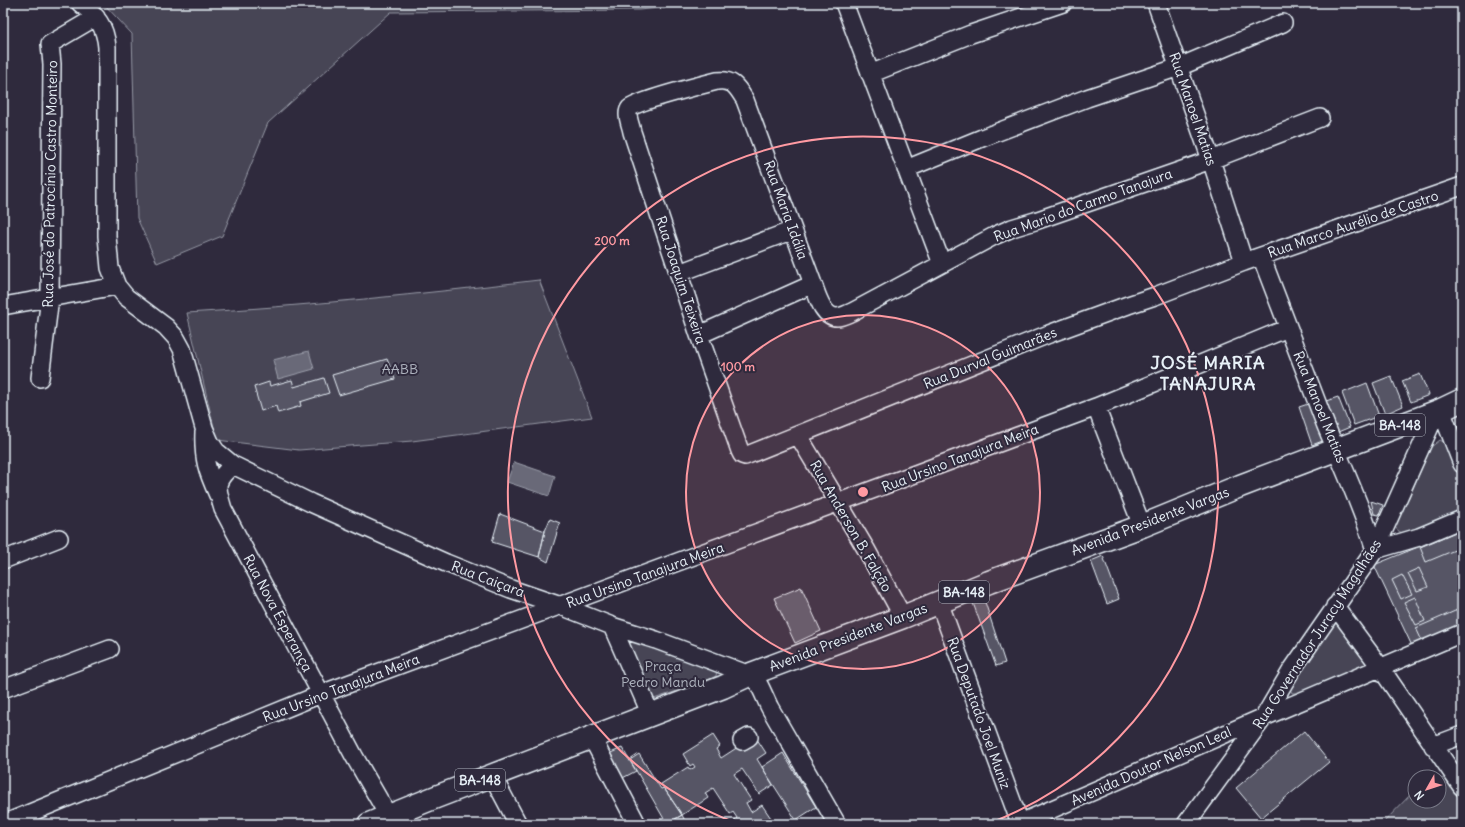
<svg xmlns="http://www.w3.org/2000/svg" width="1465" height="827" viewBox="0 0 1465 827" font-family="Delius,sans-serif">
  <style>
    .green { fill: #464455; stroke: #979aa6 }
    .water { fill: #696978; stroke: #9c9fab }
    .building { fill: #575565; stroke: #e8f1f8 }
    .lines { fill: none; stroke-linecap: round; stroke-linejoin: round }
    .minor-casing { stroke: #e8f1f8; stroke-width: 20 }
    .major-casing { stroke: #e8f1f8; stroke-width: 25 }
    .minor { stroke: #2f2a3d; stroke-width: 17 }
    .major { stroke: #2f2a3d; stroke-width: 22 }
    .ring { fill: none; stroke: #ff9aa2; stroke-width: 2 }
    .labels { text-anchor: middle; stroke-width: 4; stroke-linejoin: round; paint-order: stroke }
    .shield { fill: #2f2a3d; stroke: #b0b5c0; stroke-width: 1 }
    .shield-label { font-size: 13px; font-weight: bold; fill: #e8f1f8 }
    .street-label { font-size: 14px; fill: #e8f1f8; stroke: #2f2a3d }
    .park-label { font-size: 14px; fill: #afb4bf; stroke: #2f2a3d }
    .district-label { font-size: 18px; font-weight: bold; letter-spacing: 1px; fill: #e8f1f8; stroke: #2f2a3d }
    .centre { fill: #ff9aa2; stroke: #2f2a3d; stroke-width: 2 }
    .ring-label { font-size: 12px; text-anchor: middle; font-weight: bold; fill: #ff9aa2; stroke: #2f2a3d; stroke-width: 4; stroke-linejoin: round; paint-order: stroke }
  </style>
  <rect width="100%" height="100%" fill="#2f2a3d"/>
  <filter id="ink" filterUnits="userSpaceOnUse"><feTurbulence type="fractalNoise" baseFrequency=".025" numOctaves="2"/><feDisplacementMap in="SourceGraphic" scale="8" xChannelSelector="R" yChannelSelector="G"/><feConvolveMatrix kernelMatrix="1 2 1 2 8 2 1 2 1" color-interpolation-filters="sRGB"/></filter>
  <g filter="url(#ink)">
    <path class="green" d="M103,3H710L639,10L391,12L268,123L222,236L157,263L137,218L132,34Z
      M539,280L592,417L412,441L299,450L217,440L187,313C305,306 422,294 539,280Z
      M1440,440L1447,444L1462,481V515L1405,534C1399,532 1396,530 1394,524L1409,497L1431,447Z
      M1338,620L1366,662L1364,667L1301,693H1292L1290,689L1291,685L1334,622Z
      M629,639L717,670L716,676L706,681L651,700L629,645Z
      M1439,778L1451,780L1462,797V824H1382L1415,790V801H1439Z"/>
    <path class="water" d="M309,351L314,369L278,379L273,360Z
      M514,462L555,476L549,496L507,482Z"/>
    <path class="building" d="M387,359L395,379L339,395L332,375Z
      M1420,374L1429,395L1411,402L1402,381Z
      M1391,376L1403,406L1385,414L1373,383Z
      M324,378L329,393L300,402L301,406L278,413L276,406L261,411L254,387L269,382L270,386L292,380L294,387Z
      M1367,383L1379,416L1354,425L1342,393Z
      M1338,397L1350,427L1338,432L1326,401Z
      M1311,403L1325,440L1312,445L1299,407Z
      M1371,501L1383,505L1379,515L1374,514Z
      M500,514L545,531L539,557L492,542Z
      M550,519L560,523L548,562L539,557L545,531Z
      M1462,529V625L1412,646L1374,565Z
      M1462,529V547L1426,562L1420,547Z
      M1103,556L1119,599L1107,604L1091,561Z
      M1419,568L1428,587L1417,591L1408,573Z
      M1402,575L1412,594L1401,599L1392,580Z
      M801,587L821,631L795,643L774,598Z
      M1415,597L1425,621L1416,625L1404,602Z
      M984,599L1005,663L996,666L973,603Z
      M1462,608V625L1422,641L1416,628Z
      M1304,731L1329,762L1261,818L1236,788Z
      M713,735L720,746L716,749L721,758L755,736L766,753L757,759L773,785L759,794L742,769L734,774L751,800L746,803L751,812L762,805L775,824H736L734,821L737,818L733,812L730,814L713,788L705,793L708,798L682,815L661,784L688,767L690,770L695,767L693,764L690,766L683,754Z
      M622,748L636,771L617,781L604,756Z
      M783,753L816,807L796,820L762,767Z
      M639,754L661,789L664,788L682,815L667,824L630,760Z
      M682,815L686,823L685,824H667Z"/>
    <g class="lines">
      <defs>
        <path id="minor" d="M80,3C97,17 105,25 107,47V236L110,268L117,286L126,297L166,327L176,338L182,349L204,428L210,442L216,451L233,465L311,503L446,563L511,589L561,606L612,626L656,640L742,672C745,673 749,673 751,674C759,680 765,699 770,708L837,824
          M844,3L942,264
          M1156,3L1211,160L1244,262
          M870,74L971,34L1063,3
          M1320,118L1211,160L1035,221L1012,228L996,235L852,312C847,314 842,317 837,317C822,317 817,294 813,284L745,100C737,87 733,79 717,81C705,84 634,102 630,108C625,114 631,125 632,132L699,335L740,451L742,455L745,456L1049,334L1128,305L1155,296L1244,262L1462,186
          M906,169L982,138L1087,98L1179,67L1283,23
          M1261,256L1326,426C1343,467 1362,507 1375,550L1419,537L1462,519
          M679,273L793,230
          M3,306L117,286
          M699,335L813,284
          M40,378L50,297L52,64L50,44L96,17
          M1096,407L1142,526
          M1441,410L1462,464
          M204,432C203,459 207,471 218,495
          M798,435L866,549L903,617
          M233,465C214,481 216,486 223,509L354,756L393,824
          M3,560L59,538
          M939,602L1020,823
          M1335,606L1378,664L1462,787
          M612,626L651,715
          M3,689L110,649
          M592,738L637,824
          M742,741L749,737
          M1433,746L1462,735
          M492,775L518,824
          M3,824L321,694L1096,407L1288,328
          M1018,824L1264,717L1462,633
          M1186,824L1264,717L1291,671L1375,550L1437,411"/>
        <path id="major" d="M369,824L436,797L723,687L751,674L903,617L989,582L1142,526L1240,486L1441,410L1462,400"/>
      </defs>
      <use href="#minor" class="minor-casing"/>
      <use href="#major" class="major-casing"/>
      <use href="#minor" class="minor"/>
      <use href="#major" class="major"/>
    </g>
  </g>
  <circle cx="863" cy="492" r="177" fill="#ff9aa2" fill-opacity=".12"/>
  <g class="ring">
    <circle cx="863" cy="492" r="177"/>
    <path d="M736 823A355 355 0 1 1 990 823"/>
  </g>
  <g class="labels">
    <g class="shield">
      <rect x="1375" y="414" width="50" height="22" rx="3"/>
      <rect x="939" y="581" width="50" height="22" rx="3"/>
      <rect x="455" y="769" width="50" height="22" rx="3"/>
    </g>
    <g class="shield-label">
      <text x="1400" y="430">BA-148</text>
      <text x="964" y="597">BA-148</text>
      <text x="480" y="785">BA-148</text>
    </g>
    <g class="street-label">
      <text transform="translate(1193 109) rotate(71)" y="5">Rua Manoel Matias</text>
      <text transform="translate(50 184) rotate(-89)" y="5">Rua José do Patrocínio Castro Monteiro</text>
      <text transform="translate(1083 205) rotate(-20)" y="5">Rua Mario do Carmo Tanajura</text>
      <text transform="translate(786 210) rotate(70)" y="5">Rua Maria Idália</text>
      <text transform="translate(1353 224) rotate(-19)" y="5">Rua Marco Aurélio de Castro</text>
      <text transform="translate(681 280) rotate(72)" y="5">Rua Joaquim Teixeira</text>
      <text transform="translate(990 358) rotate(-22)" y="5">Rua Durval Guimarães</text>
      <text transform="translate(1320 407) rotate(68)" y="5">Rua Manoel Matias</text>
      <text transform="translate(960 458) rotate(-21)" y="5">Rua Ursino Tanajura Meira</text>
      <text transform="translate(1150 521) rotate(-21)" y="5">Avenida Presidente Vargas</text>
      <text transform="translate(851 526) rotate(60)" y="5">Rua Anderson B. Falção</text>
      <text transform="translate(645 575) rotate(-20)" y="5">Rua Ursino Tanajura Meira</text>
      <text transform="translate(488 579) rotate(21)" y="5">Rua Caiçara</text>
      <text transform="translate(278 613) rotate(62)" y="5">Rua Nova Esperança</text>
      <text transform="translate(1317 634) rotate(-57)" y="5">Rua Governador Juracy Magalhães</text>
      <text transform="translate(848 637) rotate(-21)" y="5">Avenida Presidente Vargas</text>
      <text transform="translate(341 688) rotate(-21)" y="5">Rua Ursino Tanajura Meira</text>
      <text transform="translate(979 713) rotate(70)" y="5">Rua Deputado Joel Muniz</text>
      <text transform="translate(1151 766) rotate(-24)" y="5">Avenida Doutor Nelson Leal</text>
    </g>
    <g class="park-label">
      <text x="400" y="374">AABB</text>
      <text x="663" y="671">Praça<tspan x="663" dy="16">Pedro Mandu</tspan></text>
    </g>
    <g class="district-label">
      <text x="1208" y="369">JOSÉ MARIA<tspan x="1208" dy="21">TANAJURA</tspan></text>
    </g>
  </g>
  <circle cx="863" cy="492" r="6" class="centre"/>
  <g class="ring-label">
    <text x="612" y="245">200 m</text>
    <text x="738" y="371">100 m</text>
  </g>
  <rect width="1465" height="827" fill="none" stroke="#2f2a3d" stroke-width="16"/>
  <rect x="8" y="8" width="1449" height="811" fill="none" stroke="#e8f1f8" stroke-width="1.5" filter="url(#ink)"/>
  <g transform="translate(1427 789) rotate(231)"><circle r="19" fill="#2f2a3d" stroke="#797a88"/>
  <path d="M0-3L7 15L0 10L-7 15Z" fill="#ff9aa2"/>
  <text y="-6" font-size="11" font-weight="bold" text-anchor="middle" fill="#e8f1f8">N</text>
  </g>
</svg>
